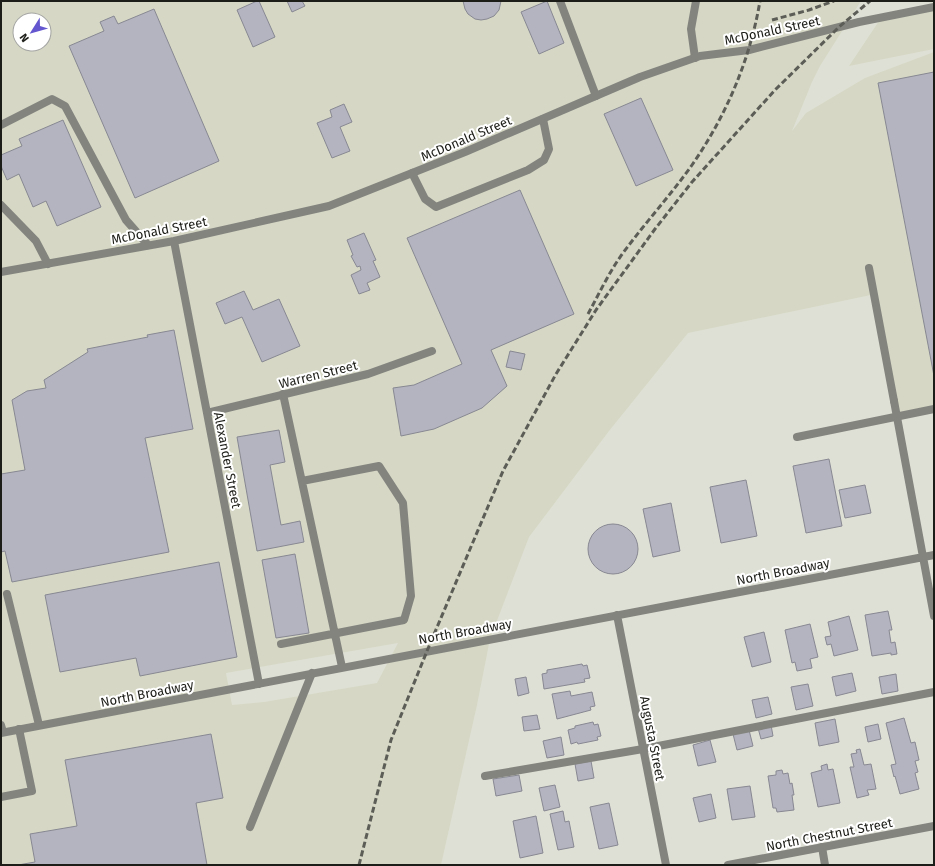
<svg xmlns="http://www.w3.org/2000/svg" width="935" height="866" viewBox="0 0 935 866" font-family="'Fira Sans',sans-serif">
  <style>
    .built { fill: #d6d8c5; fill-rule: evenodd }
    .building { fill: #b3b4bf; stroke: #878892 }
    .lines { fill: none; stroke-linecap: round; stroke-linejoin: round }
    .lane { stroke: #84847f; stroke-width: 8 }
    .street { stroke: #84847f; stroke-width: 8 }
    .rail { stroke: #5c5d56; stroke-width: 3; stroke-dasharray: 6 3; stroke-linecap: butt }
    .labels { text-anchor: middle; stroke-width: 4; stroke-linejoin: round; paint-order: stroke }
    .street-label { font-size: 13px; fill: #1c1c18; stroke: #fff }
  </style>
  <rect width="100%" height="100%" fill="#dfe0d5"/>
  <path class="built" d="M1,1H861L820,66L812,82L792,131L806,113L865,78L934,52V409L897,417L871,295L688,333L609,431L529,537L490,639L477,705L441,865H1ZM20,20H44V44H20ZM398,643L377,683L264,702L232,705L226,673Z
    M934,7V49L849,66L881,18Z"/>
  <path class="building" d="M257,1H259L275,37L253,47L237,10Z
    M287,1H302L305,6L292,12Z
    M463,1H501L499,10L494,16L487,19L481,20L475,19L468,14L465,9Z
    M547,1L564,43L539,54L521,12Z
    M154,9L219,161L135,198L69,46L104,31L100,22L114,16L118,24Z
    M934,72V376L878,83Z
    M641,98L673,170L636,186L604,114Z
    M344,104L352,122L340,127L350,151L332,158L317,123L332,117L330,110Z
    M63,120L101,207L57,226L46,201L33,207L19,174L7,180L1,166V155L22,146L19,139Z
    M520,190L574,314L491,350L507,386L482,408L434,429L401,436L393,388L414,385L462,364L407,238Z
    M364,233L376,260L373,261L380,277L367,283L370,290L359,294L351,275L361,270L360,266L357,267L351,256L353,255L347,240Z
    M244,291L253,310L279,299L300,346L262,362L242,317L225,324L216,303Z
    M174,330L193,429L145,438L169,552L12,582L5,551L1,552V474L25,470L12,400L27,391L46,388L44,380L88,352L87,349L148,337L147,335Z
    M510,351L525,354L521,370L506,367Z
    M279,430L285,462L270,465L281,525L300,521L304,542L257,551L237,437Z
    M829,459L842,526L806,533L793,466Z
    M746,480L757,536L721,543L710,487Z
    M865,485L871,513L845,518L839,490Z
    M671,503L680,551L653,557L643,509Z
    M588 549a25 25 0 1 1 50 0a25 25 0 1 1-50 0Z
    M295,554L309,633L276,638L262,560Z
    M219,562L237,657L140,676L136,658L60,672L45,595Z
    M888,611L892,630H889L891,643L895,642L897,654L891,655V653L872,656L865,615Z
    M849,616L858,650L834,656L831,644L827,645L825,637L831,636L828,622Z
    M810,624L818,657L810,659L812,668L797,671L795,662L792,663L785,630Z
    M764,632L771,662L752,667L744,637Z
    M582,664L583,666L587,665L590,678L584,679L585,682L544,689L542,674L547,673V670Z
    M852,673L856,691L836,696L832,677Z
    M896,674L898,691L882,694L879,677Z
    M526,677L529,693L518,696L515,679Z
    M808,684L813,706L796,710L791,687Z
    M570,691L571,696L592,692L595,706L590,707L591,710L557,719L552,694Z
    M768,697L772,714L756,718L752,700Z
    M537,715L540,729L524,731L522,717Z
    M904,718L911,743L915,742L919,760L915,761L918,772L915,773L919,789L900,794L895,776L894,777L891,765L896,764L886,723Z
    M835,719L839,742L819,746L815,723Z
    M593,722L594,725L598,724L601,736L597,737L598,740L578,744L577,742L571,744L568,730L575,728V726Z
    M878,724L881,739L868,742L865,727Z
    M771,725L773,736L761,739L758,728Z
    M749,730L753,746L737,750L733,734Z
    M211,734L223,798L196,803L207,865H18L35,862L30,834L77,826L65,760Z
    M561,737L564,755L547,758L543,741Z
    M710,740L716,762L698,766L693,745Z
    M860,749L864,765L871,764L876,789L867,790L869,795L857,798L850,767H854L851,754L857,753L856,750Z
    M591,761L594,778L578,781L575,764Z
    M827,764L828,770L833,769L840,803L818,807L811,773L822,770L821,766Z
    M782,770L783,774L788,773L790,784L792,783L794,795H792L794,810L777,812L776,808H773L768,776L776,775V771Z
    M519,775L522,791L496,796L493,779Z
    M555,785L560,807L544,811L539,788Z
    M750,786L755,817L732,820L727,789Z
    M711,794L716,818L699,822L693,798Z
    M609,803L618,845L599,849L590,807Z
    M563,811L565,822L569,821L574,847L558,850L550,814Z
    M536,816L543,853L520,858L513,821Z"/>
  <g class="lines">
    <path class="lane" d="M560,1L596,96
      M695,58L691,29L696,1
      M1,125L52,99L65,106L126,220L148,245
      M412,173L425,199L436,207L528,170L544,160L549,149L543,119
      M1,205L36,241L48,264
      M869,268L894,401
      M283,394L342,667
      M797,437L934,409
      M7,594L39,725
      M281,644L404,620L411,596L403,503L379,466L302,481
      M1,725L3,732
      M485,776L643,749L934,692
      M1,797L32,791L19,729
      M250,827L312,673
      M822,847L825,865"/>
    <path class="street" d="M174,241L259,684
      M1,272L174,241L329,206L465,152L640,77L700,56L749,50L859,22L934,7
      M894,401L934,616
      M207,413L368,374L432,351
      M617,615L666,865
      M1,733L934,555
      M728,865L934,826"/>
    <path class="rail" d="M772,20L809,10L834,1
      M588,314C599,294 609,272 623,253C645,223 670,196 692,165C726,116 750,60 760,1
      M359,865L391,740L427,651L503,471L556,374L596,310L655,229L692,182L775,90L839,27L870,1"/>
  </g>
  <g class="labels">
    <g class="street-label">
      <text transform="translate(772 30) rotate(-12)" y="5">McDonald Street</text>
      <text transform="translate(466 138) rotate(-23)" y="5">McDonald Street</text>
      <text transform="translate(159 230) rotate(-11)" y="5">McDonald Street</text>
      <text transform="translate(318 374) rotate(-14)" y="5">Warren Street</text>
      <text transform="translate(228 460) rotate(79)" y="5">Alexander Street</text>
      <text transform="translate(783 571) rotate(-11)" y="5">North Broadway</text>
      <text transform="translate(465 631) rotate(-10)" y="5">North Broadway</text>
      <text transform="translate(147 693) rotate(-11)" y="5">North Broadway</text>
      <text transform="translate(653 738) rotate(79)" y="5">Augusta Street</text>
      <text transform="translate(829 834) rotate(-11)" y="5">North Chestnut Street</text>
    </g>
  </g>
  <rect width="935" height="866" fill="none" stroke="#1c1c18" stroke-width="4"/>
  <g transform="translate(32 32) rotate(233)"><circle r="19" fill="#ffffff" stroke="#a4a4a3"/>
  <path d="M0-3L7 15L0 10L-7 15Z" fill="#6456cf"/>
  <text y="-6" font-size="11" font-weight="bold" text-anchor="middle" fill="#1c1c18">N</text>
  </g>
</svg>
